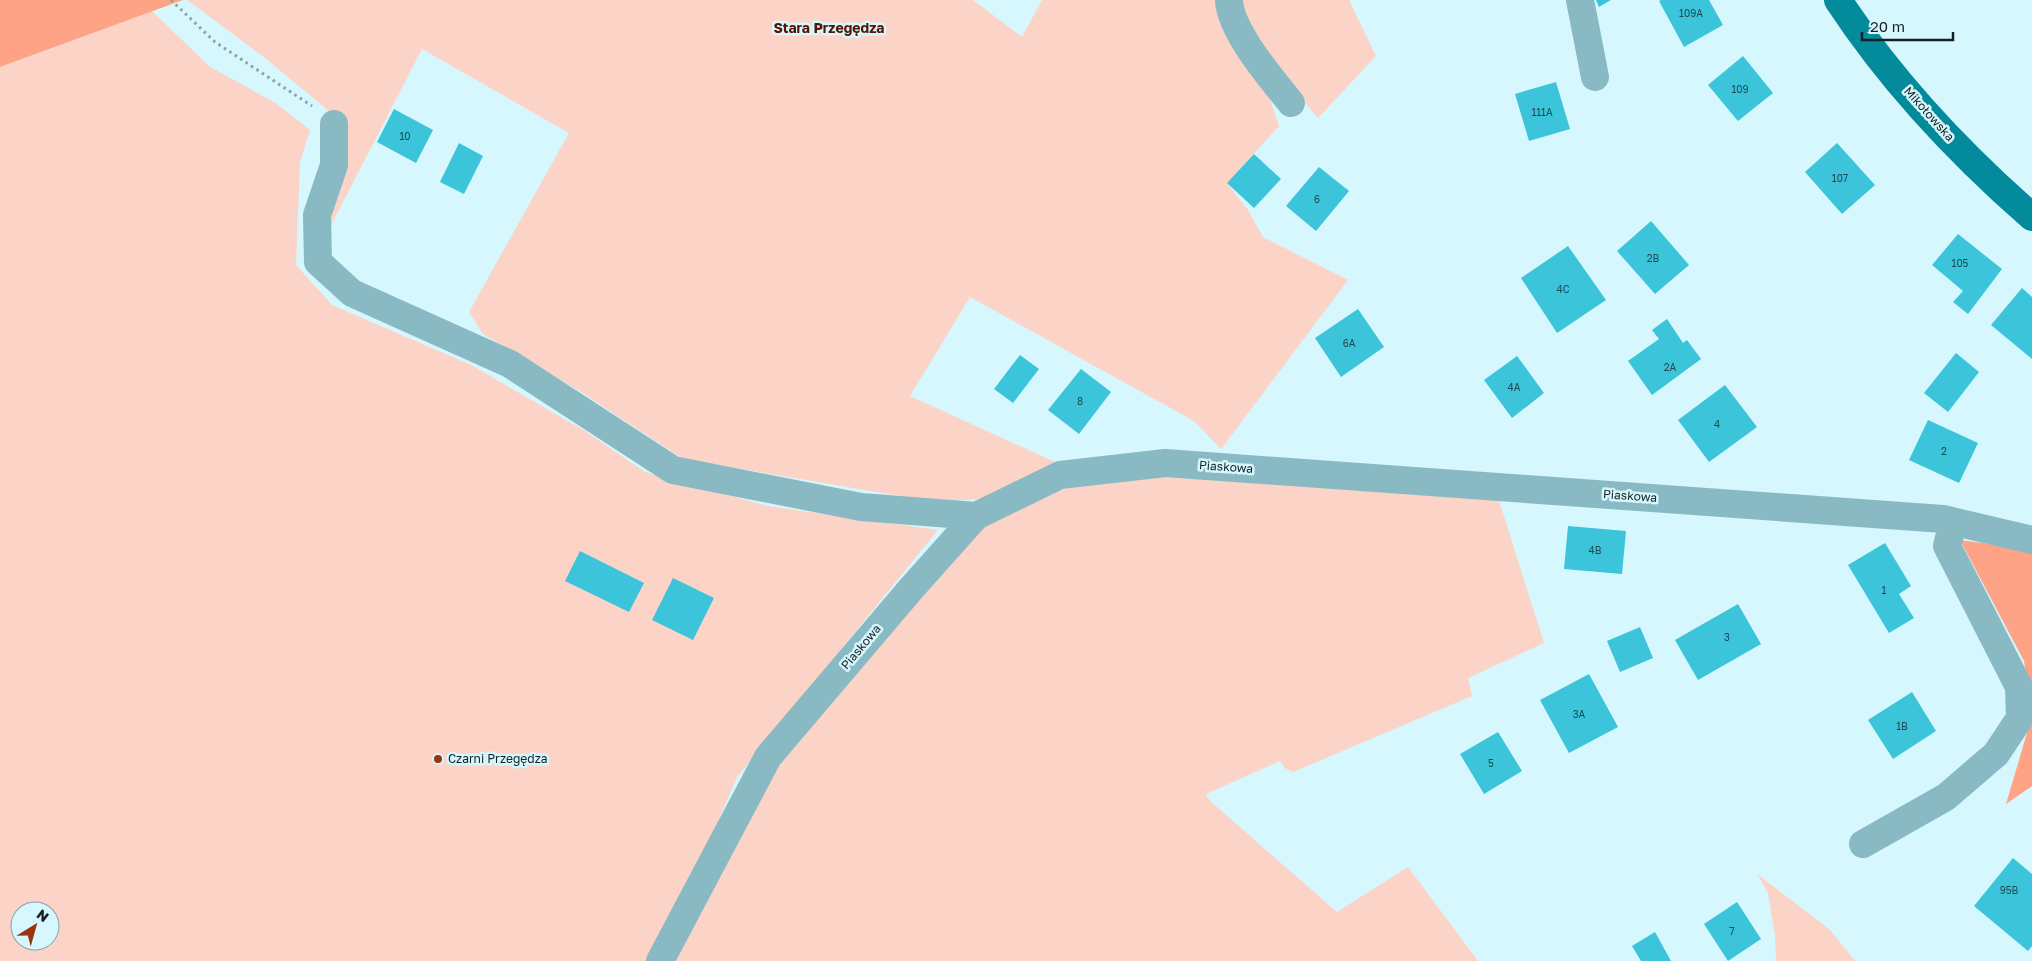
<svg xmlns="http://www.w3.org/2000/svg" width="2032" height="961" viewBox="0 0 2032 961" font-family="'Golos Text',sans-serif">
  <style>
    .green { fill: #fbd3c7; fill-rule: evenodd }
    .forest { fill: #ffa386 }
    .building { fill: #3bc4da }
    .lines { fill: none; stroke-linecap: round; stroke-linejoin: round }
    .path { stroke: #8aa2a7; stroke-width: 3; stroke-dasharray: 2.5 4; stroke-linecap: butt }
    .minor { stroke: #89bac3; stroke-width: 28 }
    .major { stroke: #038a9b; stroke-width: 28 }
    .poi-dot { fill: #9a340e; stroke: #d6f7fd; stroke-width: 2 }
    .labels { text-anchor: middle; stroke-width: 5; stroke-linejoin: round; paint-order: stroke }
    .number-label { font-size: 10px; fill: #1e4a52 }
    .street-label { font-size: 12px; fill: #152124; stroke: #d6f7fd }
    .poi-label { font-size: 12px; fill: #152124; stroke: #d6f7fd; text-anchor: start }
    .neighbourhood-label { font-size: 14px; font-weight: bold; fill: #571601; stroke: #d6f7fd }
  </style>
  <rect width="100%" height="100%" fill="#d6f7fd"/>
  <path class="green" d="M187,0H973L1022,37L1042,0H1219L1268,94L1279,126L1227,183L1248,210L1263,237L1348,280L1221,449L1194,421L970,297L910,396L1057,463L988,499L929,501L683,459L581,392L483,334L469,312L569,133L422,49L329,229L341,171L347,126L265,58Z
    M1239,0H1349L1376,56L1318,118L1261,50Z
    M152,11L209,66L277,104L310,130L300,162L296,265L332,305L471,365L585,431L645,472L768,506L938,530L737,777L659,961H0V67ZM20,911H50V941H20Z
    M1172,475L1496,491L1544,643L1468,678L1472,696L1293,772L1285,768L1280,761L1206,794L1209,800L1337,912L1408,867L1478,961H673L779,755L981,527L1070,485Z
    M1757,874L1829,929L1855,961H1776L1775,936L1768,893Z"/>
  <path class="forest" d="M0,0H183L0,67Z
    M1960,540L1997,545L2032,554V712L2024,661Z
    M2032,716V786L2006,804Z"/>
  <path class="building" d="M1596,0H1611L1599,7Z
    M1661,0H1709L1723,25L1684,47L1659,1Z
    M1743,56L1773,93L1738,121L1708,85Z
    M1556,82L1570,129L1529,141L1515,94Z
    M394,109L433,130L416,163L377,142Z
    M459,143L483,156L464,194L440,182Z
    M1837,143L1875,185L1842,214L1805,172Z
    M1254,154L1281,179L1254,208L1227,183Z
    M1319,167L1349,191L1316,231L1286,206Z
    M1651,221L1689,265L1655,294L1617,251Z
    M1958,234L2002,269L1968,314L1953,302L1963,291L1932,265Z
    M1568,246L1606,300L1557,333L1521,278Z
    M2022,288L2032,297V359L1991,325Z
    M1358,309L1384,347L1341,377L1315,338Z
    M1667,319L1683,343L1687,340L1701,359L1652,395L1628,361L1659,339L1652,330Z
    M1956,353L1979,372L1948,412L1924,393Z
    M1020,355L1039,369L1013,403L994,389Z
    M1517,356L1544,393L1512,418L1484,380Z
    M1081,369L1111,392L1079,434L1048,410Z
    M1725,385L1757,427L1709,462L1678,420Z
    M1928,420L1978,443L1959,483L1909,460Z
    M1568,526L1626,531L1622,574L1564,569Z
    M1885,543L1911,586L1899,594L1914,618L1889,633L1848,565Z
    M580,551L644,583L629,612L565,581Z
    M673,578L714,598L693,640L652,620Z
    M1738,604L1761,644L1698,680L1675,640Z
    M1640,627L1653,658L1620,672L1607,641Z
    M1589,674L1618,727L1569,753L1540,700Z
    M1912,692L1936,731L1893,759L1868,720Z
    M1498,732L1522,771L1484,794L1460,754Z
    M2013,858L2032,874V946L2028,951L1974,906Z
    M1737,902L1761,939L1728,961L1704,924Z
    M1655,932L1671,961H1641L1632,946Z"/>
  <g class="lines">
    <path class="path" d="M171,0L215,42L312,106"/>
    <path class="minor" d="M1229,0C1230,31 1272,79 1291,103
      M1580,0L1595,77
      M334,124V165L317,215L318,262L352,293L510,364L673,470L861,507L976,516
      M1863,844L1946,797L1996,754L2020,718L2019,687L1947,546L1953,522
      M660,961L768,757L910,590L976,516L1060,475L1165,463L1943,519L2032,540"/>
    <path class="major" d="M1838,0C1891,81 1960,154 2032,217"/>
  </g>
  <circle class="poi-dot" cx="438" cy="759" r="5"/>
  <g class="labels">
    <g class="number-label">
      <text x="1691" y="17">109A</text>
      <text x="1740" y="93">109</text>
      <text x="1542" y="116">111A</text>
      <text x="405" y="140">10</text>
      <text x="1840" y="182">107</text>
      <text x="1317" y="203">6</text>
      <text x="1653" y="262">2B</text>
      <text x="1960" y="267">105</text>
      <text x="1563" y="293">4C</text>
      <text x="1349" y="347">6A</text>
      <text x="1670" y="371">2A</text>
      <text x="1514" y="391">4A</text>
      <text x="1080" y="405">8</text>
      <text x="1717" y="428">4</text>
      <text x="1944" y="455">2</text>
      <text x="1595" y="554">4B</text>
      <text x="1884" y="594">1</text>
      <text x="1727" y="641">3</text>
      <text x="1579" y="718">3A</text>
      <text x="1902" y="730">1B</text>
      <text x="1491" y="767">5</text>
      <text x="2009" y="894">95B</text>
      <text x="1732" y="935">7</text>
    </g>
    <g class="street-label">
      <text transform="translate(1929 114) rotate(48)" y="4">Mikołowska</text>
      <text transform="translate(1226 467) rotate(4)" y="4">Piaskowa</text>
      <text transform="translate(1630 496) rotate(4)" y="4">Piaskowa</text>
      <text transform="translate(861 647) rotate(-50)" y="4">Piaskowa</text>
    </g>
    <g class="poi-label">
      <text x="448" y="763">Czarni Przegędza</text>
    </g>
    <g class="neighbourhood-label">
      <text x="829" y="33">Stara Przegędza</text>
    </g>
  </g>
  <g transform="translate(35 926) rotate(37)"><circle r="24" fill="#d6f7fd" stroke="#89a1a6"/>
  <path d="M0-4L9 19L0 12L-9 19Z" fill="#9a340e"/>
  <text y="-8" font-size="14" font-weight="bold" text-anchor="middle" fill="#152124">N</text>
  </g>
  <path d="M1862 32v8h91v-8" fill="none" stroke="#152124" stroke-width="2.5"/>
  <text x="1870" y="32" font-size="15" fill="#152124" stroke="#d6f7fd" stroke-width="4" paint-order="stroke">20 m</text>
</svg>
